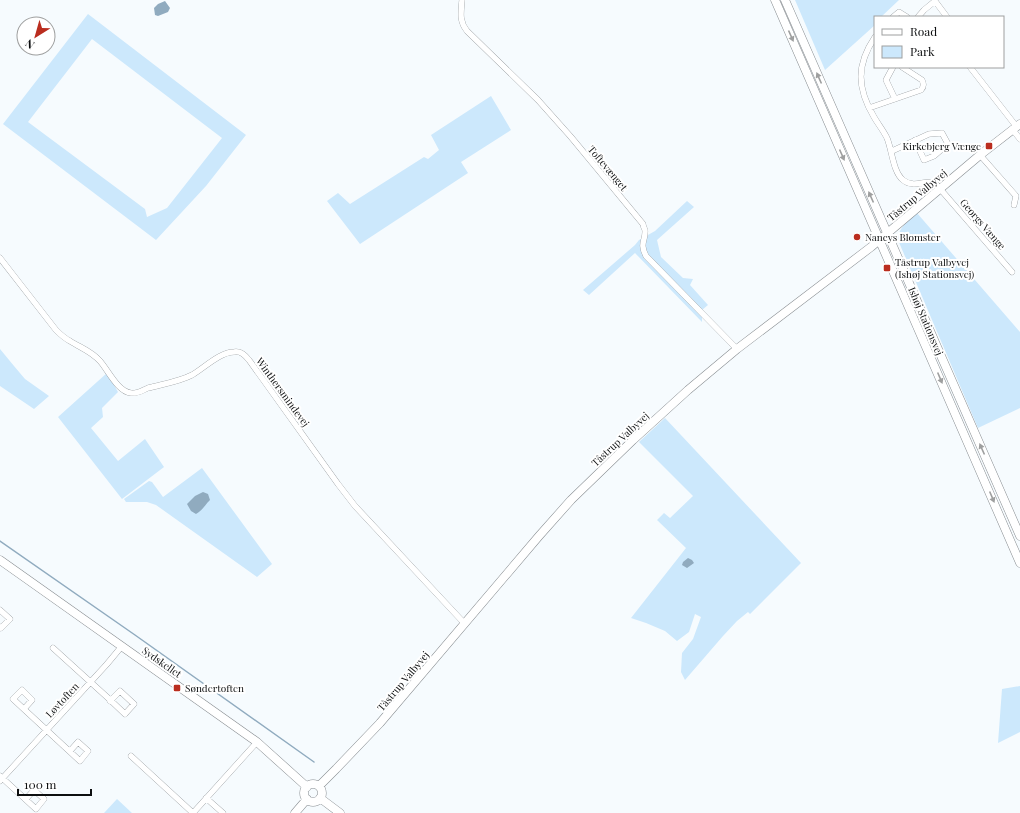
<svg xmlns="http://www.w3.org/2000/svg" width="1020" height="813" viewBox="0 0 1020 813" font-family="'Playfair Display',serif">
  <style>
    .green { fill: #cce8fc; fill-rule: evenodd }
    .water { fill: #90abbf }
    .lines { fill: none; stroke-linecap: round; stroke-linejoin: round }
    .stream { stroke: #90abbf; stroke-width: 1.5 }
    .street-casing { stroke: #888d91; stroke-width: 6 }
    .secondary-casing { stroke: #888d91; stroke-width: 9 }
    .street { stroke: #fff; stroke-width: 5.5 }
    .secondary { stroke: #fff; stroke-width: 8 }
    .oneway { fill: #9e9f9f }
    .poi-dot { fill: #ba2d1f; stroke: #fff; stroke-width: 1.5 }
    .labels { text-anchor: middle; stroke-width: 4; stroke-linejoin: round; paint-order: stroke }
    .poi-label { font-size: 10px; fill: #0d0f10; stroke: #fff; text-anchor: start }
    .street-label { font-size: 10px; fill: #0d0f10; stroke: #fff }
  </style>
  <rect width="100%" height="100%" fill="#f6fbfe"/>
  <path class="green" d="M795,0H899L881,17H875V25L825,70Z
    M88,14L246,135L206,186L156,240L3,124ZM92,39L222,138L167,208L147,217L145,209L28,122Z
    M491,96L511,130L461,162L468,173L360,244L327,201L338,193L350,204L424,157L428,159L439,150L431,135Z
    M687,201L694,207L657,240L661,257L683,278L693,279L690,285L708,305L702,310V322L635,253L589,295L583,290L635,245L639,240L655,231Z
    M917,213L1020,332V408L978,428L898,240C897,229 909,220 917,213Z
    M0,349L14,366L25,379L49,396L34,409L0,386Z
    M107,373L118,392L102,408L103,417L91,428L118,461L145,439L164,467L122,499L58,417Z
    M665,418L801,563L750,614L748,612L737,621L723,636L685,680L681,672L682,653L693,639L701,617L695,614L689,632L677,641L665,631L646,623L631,618L686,548L657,520L664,513L670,518L693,496L639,442Z
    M202,468L272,564L257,577L156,505L147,502H126L124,499L149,481L152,482L163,497Z
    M1020,686V732L998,743L1002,689Z
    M117,799L132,813H104Z"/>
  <path class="water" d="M165,1L170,8L168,12L158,16L155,15L154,8L158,4Z
    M203,492L208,494L210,500C204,506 203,510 196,514L191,511L187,504L195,496Z
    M688,558L692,560L694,563L687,568L682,565L683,562Z"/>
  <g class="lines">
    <path class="stream" d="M0,541L135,635L314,762"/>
    <defs>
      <path id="street" d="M462,0C461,13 459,21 467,31L538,100L571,137L643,224C643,226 644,228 645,230C646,241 639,242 646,256L737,349
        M893,17L899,12L907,17
        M918,17L924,10L935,1L947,17
        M875,37C856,65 857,88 874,117C878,124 883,130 887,138C892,150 893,172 903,180C914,189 925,179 935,183L1012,272
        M893,67L886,80L895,99
        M970,67L1016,126
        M869,108L921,90C924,87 924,84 922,80L902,67
        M1012,129L1020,139
        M892,151L929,134L942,133L948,144L934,156L924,160L915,140
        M980,155L1016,196L1014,205
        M0,258L56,330C60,334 64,338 70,341C81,348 91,351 100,361C108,370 118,392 131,393C137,394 143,390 148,388C163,384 178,382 192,375C204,368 220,352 234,352C241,351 245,355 249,360L338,484L355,506L465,624
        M0,610L10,619L1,628L0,627
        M53,648L107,697L125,714L134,704L120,691L110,701
        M24,709L32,700L22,690L13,699L80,761L88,751L78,742L70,751
        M131,756L193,813
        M0,776L36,809L44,799L34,790L26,799
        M0,781L107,664L122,646
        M206,798L223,813
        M193,813L257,742"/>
      <path id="secondary" d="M775,0L1020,563
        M785,0L1020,536
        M0,560L257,742L307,787
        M304 793a9 9 0 1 1 18 0a9 9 0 1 1-18 0Z
        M319,786L336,769L380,723L539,536L571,500L633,440L688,390L737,349L871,247L980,155L1020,124
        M320,798L340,813
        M295,813L307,799"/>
    </defs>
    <use href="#street" class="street-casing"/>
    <use href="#secondary" class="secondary-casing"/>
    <use href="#street" class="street"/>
    <use href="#secondary" class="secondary"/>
  </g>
  <defs><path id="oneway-solid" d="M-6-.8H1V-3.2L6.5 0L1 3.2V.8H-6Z"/></defs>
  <g class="oneway">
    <use href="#oneway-solid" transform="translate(791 36) rotate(66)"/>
    <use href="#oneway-solid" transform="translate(819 78) rotate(-114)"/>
    <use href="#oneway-solid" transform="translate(842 155) rotate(66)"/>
    <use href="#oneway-solid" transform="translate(871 197) rotate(-114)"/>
    <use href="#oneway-solid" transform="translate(940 378) rotate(67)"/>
    <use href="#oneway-solid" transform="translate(982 449) rotate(-114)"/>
    <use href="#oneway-solid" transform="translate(992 497) rotate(67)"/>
  </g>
  <g class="poi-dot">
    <rect x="985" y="142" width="8" height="8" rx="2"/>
    <circle cx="857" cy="237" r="4"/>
    <rect x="883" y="264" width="8" height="8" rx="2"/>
    <rect x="173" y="684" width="8" height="8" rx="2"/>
  </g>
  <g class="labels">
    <g class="poi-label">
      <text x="981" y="150" text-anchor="end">Kirkebjerg Vænge</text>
      <text x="865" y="241">Nancys Blomster</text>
      <text x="895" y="266">Tåstrup Valbyvej<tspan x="895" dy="12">(Ishøj Stationsvej)</tspan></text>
      <text x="185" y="692">Søndertoften</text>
    </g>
    <g class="street-label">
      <text transform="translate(608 168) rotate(50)" y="4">Toftevænget</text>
      <text transform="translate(917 195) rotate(-40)" y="4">Tåstrup Valbyvej</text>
      <text transform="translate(983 224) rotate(49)" y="4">Georgs Vænge</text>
      <text transform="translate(926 321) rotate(67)" y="4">Ishøj Stationsvej</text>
      <text transform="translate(283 392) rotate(54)" y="4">Winthersmindevej</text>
      <text transform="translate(620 439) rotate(-43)" y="4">Tåstrup Valbyvej</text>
      <text transform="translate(162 662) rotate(35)" y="4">Sydskellet</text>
      <text transform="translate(403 681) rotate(-50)" y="4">Tåstrup Valbyvej</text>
      <text transform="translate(62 700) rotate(-47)" y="4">Løvtoften</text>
    </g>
  </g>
  <rect x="874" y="16" width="130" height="52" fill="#ffffff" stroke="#9e9f9f"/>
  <rect x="882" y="29" width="20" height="6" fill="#ffffff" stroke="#9e9f9f"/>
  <text x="910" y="36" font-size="12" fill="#0d0f10">Road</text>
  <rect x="882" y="46" width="20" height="12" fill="#cce8fc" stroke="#9e9f9f"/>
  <text x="910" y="56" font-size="12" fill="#0d0f10">Park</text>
  <g transform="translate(36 36) rotate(217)"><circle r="19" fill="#ffffff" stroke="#9e9f9f"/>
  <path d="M0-3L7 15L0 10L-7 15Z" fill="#ba2d1f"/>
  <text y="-6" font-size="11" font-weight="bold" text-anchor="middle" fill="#0d0f10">N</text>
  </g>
  <path d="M18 789v6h73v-6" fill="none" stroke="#0d0f10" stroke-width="2"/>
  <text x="24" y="789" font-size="12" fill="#0d0f10" stroke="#ffffff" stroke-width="3" paint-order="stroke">100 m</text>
</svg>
